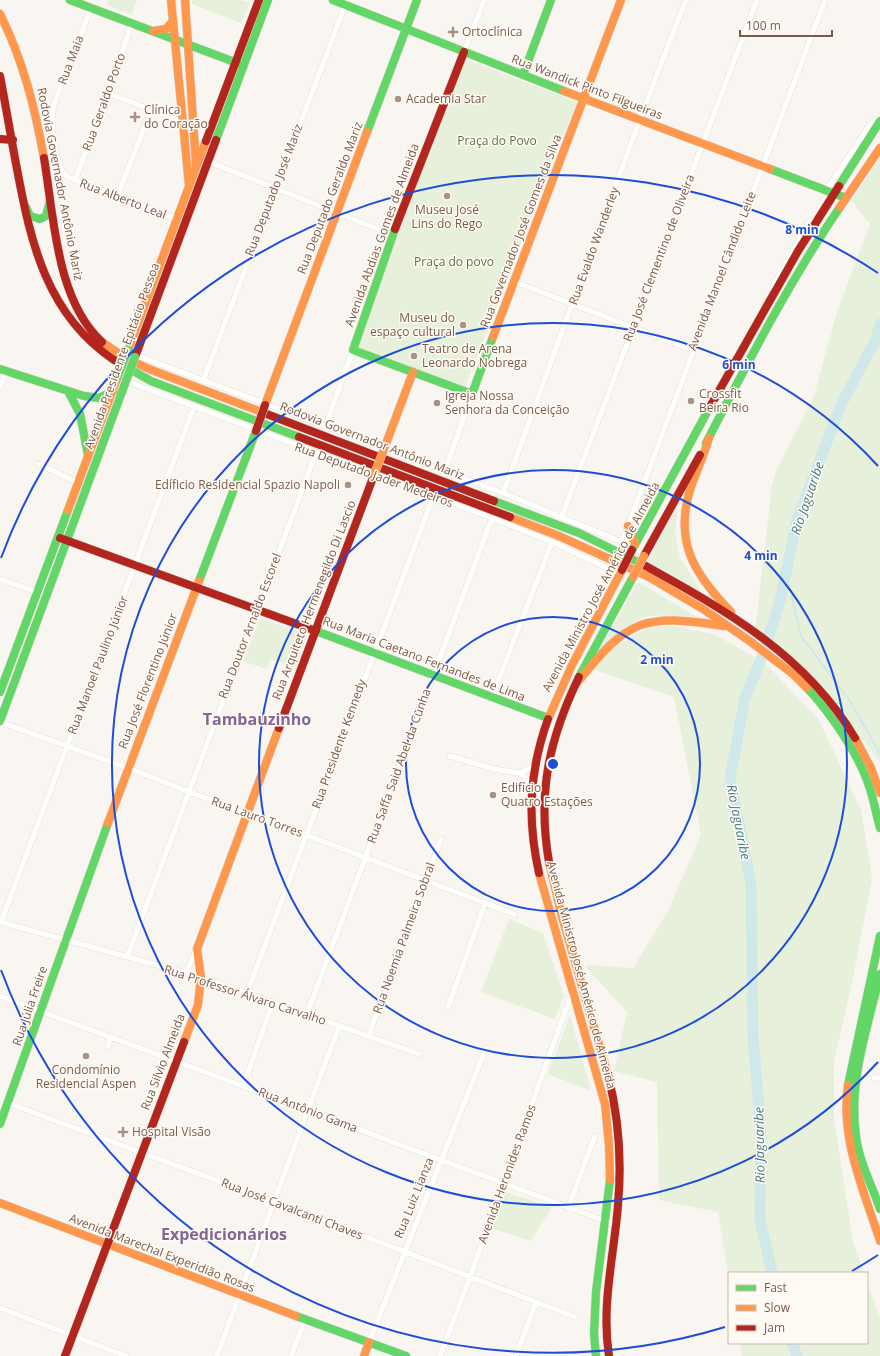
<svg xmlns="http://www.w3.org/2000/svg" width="880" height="1356" viewBox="0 0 880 1356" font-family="'Open Sans',sans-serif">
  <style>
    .green { fill: #e7f0db }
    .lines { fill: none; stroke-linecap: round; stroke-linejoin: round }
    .stream { stroke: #d0e8ea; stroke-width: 2 }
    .river { stroke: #d0e8ea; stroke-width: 11 }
    .street-casing { stroke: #d7d1cb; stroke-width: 6 }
    .fast-casing { stroke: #d9d2cb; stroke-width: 9 }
    .slow-casing { stroke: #d9d2cb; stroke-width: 9 }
    .jam-casing { stroke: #d9d2cb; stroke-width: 9 }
    .street { stroke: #fefefd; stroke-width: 5.5 }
    .fast { stroke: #63d668; stroke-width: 8 }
    .slow { stroke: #ff974d; stroke-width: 8 }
    .jam { stroke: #b3261e; stroke-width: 8 }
    .fast-bridge-casing { stroke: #d9d2cb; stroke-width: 9; stroke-linecap: butt }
    .slow-bridge-casing { stroke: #d9d2cb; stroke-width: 9; stroke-linecap: butt }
    .jam-bridge-casing { stroke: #d9d2cb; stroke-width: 9; stroke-linecap: butt }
    .fast-bridge { stroke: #63d668; stroke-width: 8 }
    .slow-bridge { stroke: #ff974d; stroke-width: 8 }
    .jam-bridge { stroke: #b3261e; stroke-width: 8 }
    .ring { fill: none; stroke: #1d4ed8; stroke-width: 2 }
    .poi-dot { fill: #a69286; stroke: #fffaf3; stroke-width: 1.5 }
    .labels { text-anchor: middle; stroke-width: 3; stroke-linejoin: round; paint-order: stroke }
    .poi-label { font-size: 12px; fill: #7a5c4d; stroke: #fffaf3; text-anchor: start }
    .street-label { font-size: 12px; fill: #7a5c4d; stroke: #fffaf3 }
    .park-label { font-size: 12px; fill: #537a41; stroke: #fffaf3 }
    .water-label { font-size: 13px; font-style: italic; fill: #437c86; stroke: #fffaf3 }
    .district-label { font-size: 16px; font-weight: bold; fill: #846695; stroke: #fffaf3 }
    .centre { fill: #1d4ed8; stroke: #fffaf3; stroke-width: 2 }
    .ring-label { font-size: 12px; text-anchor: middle; font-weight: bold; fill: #1d4ed8; stroke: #fffaf3; stroke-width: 3; stroke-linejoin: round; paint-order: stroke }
  </style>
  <rect width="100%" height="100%" fill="#f9f5f0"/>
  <path class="green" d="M108,0H137L131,15L107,5Z
    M192,0H241L250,3L241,23L192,4Z
    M465,59L577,102L464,389L355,348Z
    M880,157V762L847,719L755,632L772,485L777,469L814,396L837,312L870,224L852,201Z
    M678,504L675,533L680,558L703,595L646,565Z
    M638,582L697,617C680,616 662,614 646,617C629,621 613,639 600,649Z
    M260,618L307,635L295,668L271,659L266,669L243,661Z
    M672,626L714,634L765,663L819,720L861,810L872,878L853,978L834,1062V1119L853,1242L864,1273H729V1278L718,1212L659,1200L657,1082L614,1071L627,1012L584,965L633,968L668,911L701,835L674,697L592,669L607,652L645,629Z
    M509,919L543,933L564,996L555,1019L481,992Z
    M570,1015L591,1091L548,1074Z
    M505,1192L552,1207L531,1241L491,1228Z
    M867,1282L880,1319V1356H742L740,1343H867Z"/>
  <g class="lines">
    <path class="stream" d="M786,572L801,636L850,701L880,754"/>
    <path class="river" d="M772,1273L760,1219L761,1136L753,1035L751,884L730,778L745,698L764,652L780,601L797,520L841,405L876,339L880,324
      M792,1343L797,1356"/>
    <defs>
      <path id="street" d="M91,8L54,104C50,119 54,169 68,177L177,219
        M464,52L484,0
        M108,93L183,122
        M207,161L393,235
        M75,180L108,93L132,23
        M826,190L870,125L875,120L880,119
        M117,197L151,111
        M515,282L692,350
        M772,288L809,222L817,220
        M136,355L503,493L634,547
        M126,381L492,518L552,542L620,574
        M203,381L347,0
        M0,387L6,372
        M325,427L353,350
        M39,464L78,483
        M445,471L472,394
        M503,493C564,329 621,163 686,0
        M562,516L757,0
        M622,542L825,0
        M0,579L37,592
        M492,697L552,542
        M0,722L128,768L246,814L306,835L514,914
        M450,756L494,769L520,773L534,766
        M520,773L532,784
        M0,922L201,977L419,1054
        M1,922L194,407
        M127,957L316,453
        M186,973L196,950
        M247,993L433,497
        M0,996L616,1225
        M448,1007L485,904
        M307,1014L492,518
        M368,1037L441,839
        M108,1046L111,1037
        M874,1078H880
        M243,1086L273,1002
        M8,1103L275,1202L575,1317
        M568,1208L595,1136
        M0,1308L126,1356
        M369,1342L486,1048
        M217,1356L339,1026
        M291,1356L305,1320
        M440,1356L470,1277L572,992
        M516,1356L536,1302"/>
      <path id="fast" d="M70,0L237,63
        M333,0L564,91
        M523,75L551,0
        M367,132L417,0
        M216,140L268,0
        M770,169L846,198
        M839,186L880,121
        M26,207L30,216L40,219L46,216L50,201
        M395,229L353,350L472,394L493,337
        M114,360L151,381L299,437
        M0,369L84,396L99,398L113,391
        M69,393L80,414L88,455
        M706,443C748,362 789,282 840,207
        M494,501L579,533L642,564
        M632,550L711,405
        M199,581L256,431
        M316,631L548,718
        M579,677L633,577
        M807,688C830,712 859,755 869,786C874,800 876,814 880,828
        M0,692L68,510
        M0,721L126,381
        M880,974C868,1027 848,1081 856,1136C859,1162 872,1185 880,1209
        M848,1085L880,936
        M0,1124L108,823
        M296,1316L406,1356
        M596,1356L594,1334L596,1292L610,1180"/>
      <path id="slow" d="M171,0L189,185
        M185,0L196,164
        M0,14C23,60 35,108 44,158
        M153,31L166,29L173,21
        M564,91L770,169
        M840,207L880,148
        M493,337L621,0
        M102,342L124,357L149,369L264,413
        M128,350L206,141
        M265,405L367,132
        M709,438C704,456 696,472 690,490C674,543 695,575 731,612
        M384,449L413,372
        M68,510L118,376
        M510,517L559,536L649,577L703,609L751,642L793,674L807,688
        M628,526L635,544
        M577,683C628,619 643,613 724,626
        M548,719L572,665L622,570
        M855,738L871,768L880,793
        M108,823L199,581
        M549,862L562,917L608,1075
        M539,873L605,1104L609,1145L610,1180
        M184,1042L198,1005L201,977L197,949L279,728
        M848,1085C840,1139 864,1191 880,1241
        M0,1203L296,1316
        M364,1356L369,1342"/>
      <path id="jam" d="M0,76C6,107 11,138 17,169C31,244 47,315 114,360
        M0,139L13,140
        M206,141L259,0
        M44,158C54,217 56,300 102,342
        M395,229L464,52
        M135,357L216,140
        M711,405L798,251L839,186
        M264,413L494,501
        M299,437L510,517
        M60,538L316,631
        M644,556L700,455
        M642,564C725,610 805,654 855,738
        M279,728L374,475
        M549,862C537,793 549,739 579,677
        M539,873C527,819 529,772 548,719
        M608,1075C619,1118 622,1160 618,1205C614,1256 601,1305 609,1356
        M65,1356L184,1042"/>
    </defs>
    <use href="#street" class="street-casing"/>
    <use href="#fast" class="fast-casing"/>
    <use href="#slow" class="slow-casing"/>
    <use href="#jam" class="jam-casing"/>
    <use href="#street" class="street"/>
    <use href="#fast" class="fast"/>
    <use href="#slow" class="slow"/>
    <use href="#jam" class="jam"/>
    <defs>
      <path id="fast-bridge" d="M118,376L128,350
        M126,381L135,357"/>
      <path id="slow-bridge" d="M374,475L384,449
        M633,577L644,556"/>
      <path id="jam-bridge" d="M256,431L265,405
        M622,570L632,550"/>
    </defs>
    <use href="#fast-bridge" class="fast-bridge-casing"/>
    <use href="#slow-bridge" class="slow-bridge-casing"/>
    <use href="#jam-bridge" class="jam-bridge-casing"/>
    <use href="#fast-bridge" class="fast-bridge"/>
    <use href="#slow-bridge" class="slow-bridge"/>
    <use href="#jam-bridge" class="jam-bridge"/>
  </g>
  <g class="ring">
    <circle cx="553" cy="764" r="147"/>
    <circle cx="553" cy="764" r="294"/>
    <path d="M878 1062A441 441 0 1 1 878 466"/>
    <path d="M878 1255A589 589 0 0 1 852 1271M725 1327A589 589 0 0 1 1 970M1 558A589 589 0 0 1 878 273"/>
  </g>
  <g class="poi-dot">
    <path d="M451 26h4v4h4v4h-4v4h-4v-4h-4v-4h4z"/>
    <circle cx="398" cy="99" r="4"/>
    <path d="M133 111h4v4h4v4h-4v4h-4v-4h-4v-4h4z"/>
    <circle cx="447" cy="196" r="4"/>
    <circle cx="463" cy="325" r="4"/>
    <circle cx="414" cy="356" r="4"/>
    <circle cx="691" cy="401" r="4"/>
    <circle cx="437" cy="403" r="4"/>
    <circle cx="348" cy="485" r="4"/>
    <circle cx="493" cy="795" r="4"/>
    <circle cx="86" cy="1056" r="4"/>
    <path d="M121 1126h4v4h4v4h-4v4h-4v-4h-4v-4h4z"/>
  </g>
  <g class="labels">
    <g class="poi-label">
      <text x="462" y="36">Ortoclínica</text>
      <text x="406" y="103">Academia Star</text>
      <text x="144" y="114">Clínica<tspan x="144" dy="14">do Coração</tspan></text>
      <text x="447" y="214" text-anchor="middle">Museu José<tspan x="447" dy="14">Lins do Rego</tspan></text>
      <text x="455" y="322" text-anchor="end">Museu do<tspan x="455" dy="14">espaço cultural</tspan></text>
      <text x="422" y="353">Teatro de Arena<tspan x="422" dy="14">Leonardo Nobrega</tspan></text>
      <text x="699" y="398">Crossfit<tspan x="699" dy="14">Beira Rio</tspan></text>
      <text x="445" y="400">Igreja Nossa<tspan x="445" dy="14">Senhora da Conceição</tspan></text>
      <text x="340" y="489" text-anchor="end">Edíficio Residencial Spazio Napoli</text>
      <text x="501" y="792">Edifício<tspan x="501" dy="14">Quatro Estações</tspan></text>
      <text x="86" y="1074" text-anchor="middle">Condomínio<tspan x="86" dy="14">Residencial Aspen</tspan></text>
      <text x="132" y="1136">Hospital Visão</text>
    </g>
    <g class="street-label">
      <text transform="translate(71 60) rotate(-69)" y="4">Rua Maia</text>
      <text transform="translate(587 87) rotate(21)" y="4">Rua Wandick Pinto Filgueiras</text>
      <text transform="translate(104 102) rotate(-70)" y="4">Rua Geraldo Porto</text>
      <text transform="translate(60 184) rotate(79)" y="4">Rodovia Governador Antônio Mariz</text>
      <text transform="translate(274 190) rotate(-69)" y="4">Rua Deputado José Mariz</text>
      <text transform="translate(330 198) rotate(-69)" y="4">Rua Deputado Geraldo Mariz</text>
      <text transform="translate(123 199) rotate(21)" y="4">Rua Alberto Leal</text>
      <text transform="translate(521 231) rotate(-69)" y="4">Rua Governador José Gomes da Silva</text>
      <text transform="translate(382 235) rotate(-70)" y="4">Avenida Abdias Gomes de Almeida</text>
      <text transform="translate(594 246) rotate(-70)" y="4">Rua Evaldo Wanderley</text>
      <text transform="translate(659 258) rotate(-69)" y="4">Rua José Clementino de Oliveira</text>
      <text transform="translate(722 271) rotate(-69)" y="4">Avenida Manoel Cândido Leite</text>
      <text transform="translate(122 356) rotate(-70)" y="4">Avenida Presidente Epitácio Pessoa</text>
      <text transform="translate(372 441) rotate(21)" y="4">Rodovia Governador Antônio Mariz</text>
      <text transform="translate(374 475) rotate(20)" y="4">Rua Deputado Jader Medeiros</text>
      <text transform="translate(601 587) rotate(-62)" y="4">Avenida Ministro José Américo de Almeida</text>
      <text transform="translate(314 600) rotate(-69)" y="4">Rua Arquiteto Hermenegildo Di Lascio</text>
      <text transform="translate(250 626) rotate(-69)" y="4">Rua Doutor Arnaldo Escorel</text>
      <text transform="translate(424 659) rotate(21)" y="4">Rua Maria Caetano Fernandes de Lima</text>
      <text transform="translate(98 665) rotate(-69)" y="4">Rua Manoel Paulino Júnior</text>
      <text transform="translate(148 681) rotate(-69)" y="4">Rua José Florentino Júnior</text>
      <text transform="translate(339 744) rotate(-70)" y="4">Rua Presidente Kennedy</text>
      <text transform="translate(399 766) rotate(-70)" y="4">Rua Saffa Said Abel da Cunha</text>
      <text transform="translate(257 817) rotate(20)" y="4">Rua Lauro Torres</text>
      <text transform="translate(404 938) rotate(-70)" y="4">Rua Noemia Palmeira Sobral</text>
      <text transform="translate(581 975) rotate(75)" y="4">Avenida Ministro José Américo de Almeida</text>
      <text transform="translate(245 995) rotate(18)" y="4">Rua Professor Álvaro Carvalho</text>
      <text transform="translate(30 1006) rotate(-71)" y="4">Rua Júlia Freire</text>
      <text transform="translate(163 1062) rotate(-69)" y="4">Rua Silvio Almeida</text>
      <text transform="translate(308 1110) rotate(21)" y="4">Rua Antônio Gama</text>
      <text transform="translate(507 1174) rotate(-70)" y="4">Avenida Heronides Ramos</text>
      <text transform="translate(414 1198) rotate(-68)" y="4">Rua Luiz Lianza</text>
      <text transform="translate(292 1209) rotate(21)" y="4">Rua José Cavalcanti Chaves</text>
      <text transform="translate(162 1253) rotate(21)" y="4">Avenida Marechal Experidião Rosas</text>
    </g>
    <g class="park-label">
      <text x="497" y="145">Praça do Povo</text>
      <text x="454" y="266">Praça do povo</text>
    </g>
    <g class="water-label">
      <text transform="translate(807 498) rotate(-71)" y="5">Rio Jaguaribe</text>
      <text transform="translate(739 822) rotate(79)" y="5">Rio Jaguaribe</text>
      <text transform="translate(759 1145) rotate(-91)" y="5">Rio Jaguaribe</text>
    </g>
    <g class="district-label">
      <text x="257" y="725">Tambauzinho</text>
      <text x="224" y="1240">Expedicionários</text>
    </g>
  </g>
  <circle cx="553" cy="764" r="6" class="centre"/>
  <g class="ring-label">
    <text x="802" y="234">8 min</text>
    <text x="739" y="369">6 min</text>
    <text x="761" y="560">4 min</text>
    <text x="657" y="664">2 min</text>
  </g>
  <rect x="728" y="1272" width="140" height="72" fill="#fffaf3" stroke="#cabbb1"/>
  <rect x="736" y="1285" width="20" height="6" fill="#63d668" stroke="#cabbb1"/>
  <text x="764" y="1292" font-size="12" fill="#7a5c4d">Fast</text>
  <rect x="736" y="1305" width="20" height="6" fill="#ff974d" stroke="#cabbb1"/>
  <text x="764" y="1312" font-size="12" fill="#7a5c4d">Slow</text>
  <rect x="736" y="1325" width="20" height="6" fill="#b3261e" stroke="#cabbb1"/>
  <text x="764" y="1332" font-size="12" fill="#7a5c4d">Jam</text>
  <path d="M740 30v6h92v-6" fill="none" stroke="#7a5c4d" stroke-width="2"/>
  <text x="746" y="30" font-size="12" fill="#7a5c4d" stroke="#fffaf3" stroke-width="3" paint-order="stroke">100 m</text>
</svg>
